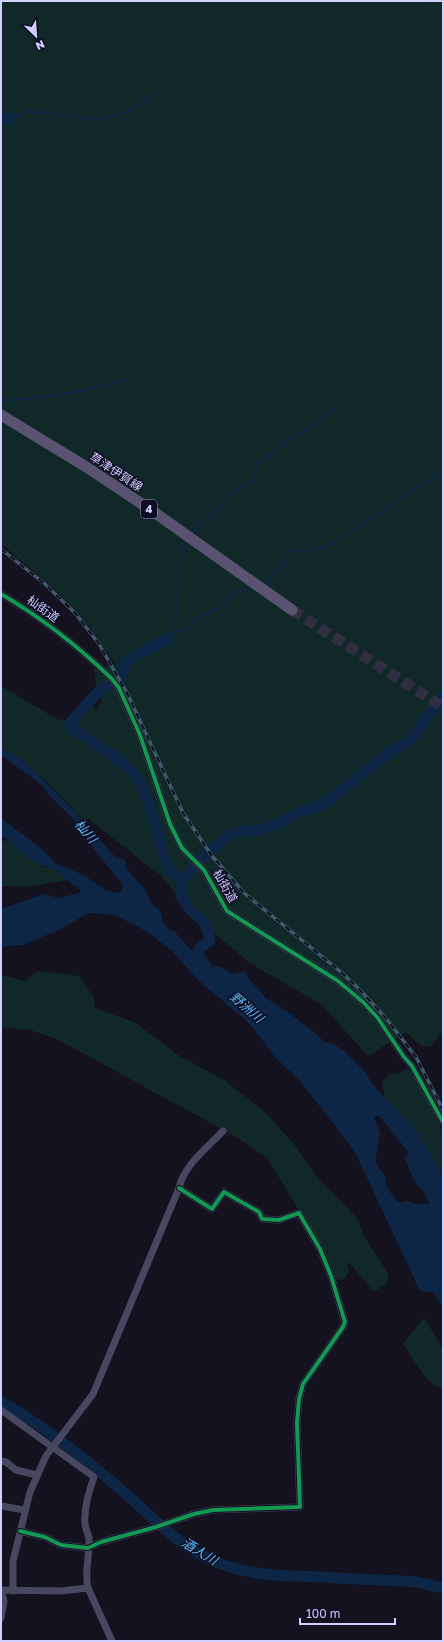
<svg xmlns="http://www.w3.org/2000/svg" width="444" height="1642" viewBox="0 0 444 1642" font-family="'Golos Text','Noto Sans JP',sans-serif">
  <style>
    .green { fill: #102928 }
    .water { fill: #0d2645; fill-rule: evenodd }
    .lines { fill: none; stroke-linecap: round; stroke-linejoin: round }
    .stream { stroke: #0d2645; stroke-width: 2 }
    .river { stroke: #0d2645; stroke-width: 11 }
    .primary-tunnel { stroke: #302e40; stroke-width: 11; stroke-dasharray: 11 5.5; stroke-linecap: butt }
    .street { stroke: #47485f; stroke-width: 7 }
    .primary { stroke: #5a5271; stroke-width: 11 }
    .rail-casing { stroke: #405968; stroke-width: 3.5 }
    .rail { stroke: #0f0d23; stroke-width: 2; stroke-dasharray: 6; stroke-linecap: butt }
    .cycleway-casing { stroke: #0f0d23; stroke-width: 6 }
    .cycleway { stroke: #139951; stroke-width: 4 }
    .labels { text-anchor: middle; stroke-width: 3; stroke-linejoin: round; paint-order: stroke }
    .shield { fill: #0f0d23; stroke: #9795bd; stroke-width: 1 }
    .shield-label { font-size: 11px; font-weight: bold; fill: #d1cfff }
    .street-label { font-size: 12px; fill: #d1cfff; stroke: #0f0d23 }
    .water-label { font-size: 13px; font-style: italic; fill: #5dc2ff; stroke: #0f0d23 }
  </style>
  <rect width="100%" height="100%" fill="#13121e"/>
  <path class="green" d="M1,1H443V1031L431,1046H421L406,1032L368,1056L322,1005L248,962L196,917L162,877L88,818L86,824L48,782L17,757L1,748V686L57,719L75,722L88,704L96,709L102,702L98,694L94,670L115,664L90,628L58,592L1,544Z
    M1,840L8,841L41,866L55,870L67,880L35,886H1Z
    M38,971L79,976L93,996L95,1008L136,1023L178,1055L224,1080L265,1112L293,1143L317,1177L357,1218L365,1238L389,1275L386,1284L374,1292L349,1262L347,1265L349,1272L345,1279L337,1280L332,1274L307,1220L297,1207L267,1158L238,1138L57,1039L30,1030L1,1027V975L25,981Z
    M408,1068L422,1088L443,1133V1176L417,1132L385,1098L382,1082L389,1074L400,1073Z
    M424,1318L443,1349V1391L424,1376L403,1344Z"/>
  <path class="water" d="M1,748C29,761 48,784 69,806C74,812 80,817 86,824V828L92,831L118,860L117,856L126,861L125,866L135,879L146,890L152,905C160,909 163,913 162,922L171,931H174L190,949C197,949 210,960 213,967L219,966L232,974L245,971L250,980L266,998L288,1012L319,1036L323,1041L328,1043L330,1042L344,1051L365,1072L374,1086L417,1132L443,1176V1308L434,1293L420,1291L355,1152L301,1082L275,1057L249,1023L199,981L172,951L146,931L115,915L88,913L61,929L23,945L1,947V909L44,894L59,898L82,892L55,870L35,863L1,835V818L43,850L55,863L84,875L106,891L119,893L123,889L122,884L90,844L76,822L47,793L43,786L1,755ZM374,1116H379L384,1121L408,1152L405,1159C410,1167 413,1185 421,1188L430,1204H415L408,1201L399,1203L392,1195L385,1182L387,1179L375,1162L380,1134Z"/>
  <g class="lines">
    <path class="stream" d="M9,119L28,111L101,120L128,111L162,90
      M1,401C46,398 87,391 130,378
      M192,535L202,523L219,508L228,496L252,480L258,463L261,460L300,434L339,406
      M265,585L283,563L285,557L288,554L293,551L313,550L327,546L371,519L443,470
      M172,634C171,628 175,623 176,617C179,592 175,562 189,541
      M168,639L177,631L189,628L197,618L218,608L235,592L253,588"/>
    <path class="river" d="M1,119H9
      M168,639L142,652L125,663L122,675L97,693L70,723L72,728C87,739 126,762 136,776C143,787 149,803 153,816C158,833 163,871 180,880
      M203,968L199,960V949L210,940C209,935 207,927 205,923L188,908L186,902L181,897V878L190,872L200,860L227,836L242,830L255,832L280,823L298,812L315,808L331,799L383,757L410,740L443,696
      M1,1402C43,1425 82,1456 118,1487C149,1513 178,1547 216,1562C250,1576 284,1576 320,1577C352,1579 384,1580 417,1582L443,1588"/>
    <path class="primary-tunnel" d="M292,610L443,707"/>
    <path class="street" d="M1,594C42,618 78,646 112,679L119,688L140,735L170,824L182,848L204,870L227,911L338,981L363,1002L377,1017L404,1057L412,1066L443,1122
      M1,1410L94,1477C89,1492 84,1507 85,1523C85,1528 88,1533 89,1538C90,1554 84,1571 88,1588L112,1641
      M1,1461L6,1462L16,1470L37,1475
      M1,1506L25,1510
      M20,1531L45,1537L61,1545L88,1548L101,1542L156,1527L194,1514L213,1510L300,1507L297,1423L299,1399L303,1384L343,1327L345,1322L331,1276L320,1249L299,1213L279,1220L262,1219L259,1212L224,1192L212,1209L179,1188
      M1,1590L61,1591L88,1588
      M13,1591V1561L30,1492L46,1456L93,1394L179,1188C184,1165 207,1148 223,1131
      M1,1618L4,1601L1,1590"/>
    <path class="primary" d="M1,415L88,468L151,510L292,610"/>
    <defs>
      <path id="rail" d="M1,549L45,584L75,613L99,644L127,693L183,813L212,856L244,893L341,972L357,987L385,1017L416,1057L443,1110"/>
    </defs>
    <use href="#rail" class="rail-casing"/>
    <use href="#rail" class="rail"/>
    <defs>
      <path id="cycleway" d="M1,594C42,618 78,646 112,679L119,688L140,735L170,824L182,848L204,870L227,911L338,981L363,1002L377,1017L404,1057L412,1066L443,1122
        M20,1531L45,1537L61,1545L88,1548L101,1542L156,1527L194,1514L213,1510L300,1507L297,1423L299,1399L303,1384L343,1327L345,1322L331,1276L320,1249L299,1213L279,1220L262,1219L259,1212L224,1192L212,1209L179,1188"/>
    </defs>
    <use href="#cycleway" class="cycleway-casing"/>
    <use href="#cycleway" class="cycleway"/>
  </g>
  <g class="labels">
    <rect class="shield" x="141" y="500" width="16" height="18" rx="3"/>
    <g class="shield-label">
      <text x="149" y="513">4</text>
    </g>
    <g class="street-label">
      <text transform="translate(116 472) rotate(33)" y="4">草津伊賀線</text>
      <text transform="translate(43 609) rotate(35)" y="4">杣街道</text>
      <text transform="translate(225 886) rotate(60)" y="4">杣街道</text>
    </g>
    <g class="water-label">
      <text transform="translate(86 831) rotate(49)" y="5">杣川</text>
      <text transform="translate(247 1007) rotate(41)" y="5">野洲川</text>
      <text transform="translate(200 1551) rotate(31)" y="5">酒人川</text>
    </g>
  </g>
  <rect width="444" height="1642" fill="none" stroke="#d1cfff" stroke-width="4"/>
  <g transform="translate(36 36) rotate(155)" stroke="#0f0d23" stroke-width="3" paint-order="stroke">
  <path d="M0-3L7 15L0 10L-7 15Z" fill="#d1cfff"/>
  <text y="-6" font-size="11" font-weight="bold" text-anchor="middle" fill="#d1cfff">N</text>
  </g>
  <path d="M300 1618v6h95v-6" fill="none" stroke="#d1cfff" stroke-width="2"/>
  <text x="306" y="1618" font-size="12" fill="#d1cfff" stroke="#0f0d23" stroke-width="3" paint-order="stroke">100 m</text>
</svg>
